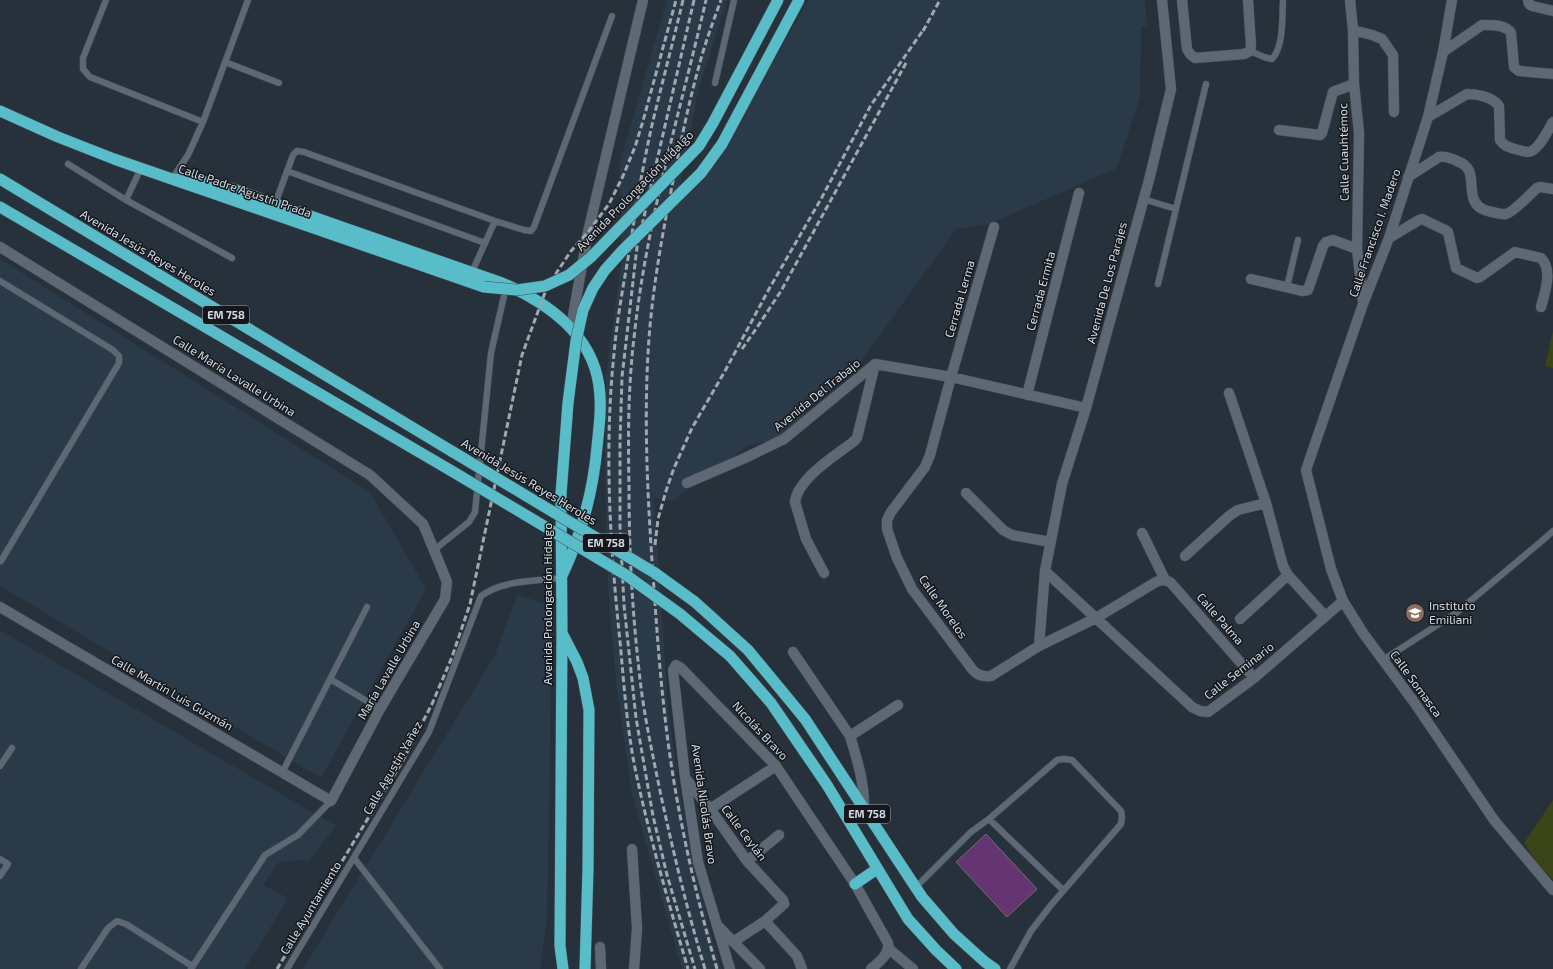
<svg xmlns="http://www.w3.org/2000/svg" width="1553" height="969" viewBox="0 0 1553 969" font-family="'Exo 2',sans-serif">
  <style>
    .built { fill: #2b3a49 }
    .green { fill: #3a4417 }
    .building { fill: #653572; stroke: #766c79 }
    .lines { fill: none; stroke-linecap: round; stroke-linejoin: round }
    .service-casing { stroke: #464f58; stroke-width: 7 }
    .pedestrian-casing { stroke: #464f58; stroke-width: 11 }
    .minor-casing { stroke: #464f58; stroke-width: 11 }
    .tertiary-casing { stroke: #464f58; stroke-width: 11 }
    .trunk-casing { stroke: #464f58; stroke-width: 12 }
    .service { stroke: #5d6874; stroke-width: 6 }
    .pedestrian { stroke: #5d6874; stroke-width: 10 }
    .minor { stroke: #5d6874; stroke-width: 10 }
    .tertiary { stroke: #5d6874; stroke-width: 10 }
    .trunk { stroke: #58bdc8; stroke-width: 11 }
    .rail { stroke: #a0a7af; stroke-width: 3; stroke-dasharray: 6 3; stroke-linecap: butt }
    .trunk-bridge-casing { stroke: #464f58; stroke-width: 12; stroke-linecap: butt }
    .trunk-bridge { stroke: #58bdc8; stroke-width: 11 }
    .labels { text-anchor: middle; stroke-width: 3; stroke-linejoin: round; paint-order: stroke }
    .shield { fill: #14181d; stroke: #9ba0a7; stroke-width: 1 }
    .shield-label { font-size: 11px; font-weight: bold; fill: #d5dbe2 }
    .street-label { font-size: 12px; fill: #d5dbe2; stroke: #14181d }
    .poi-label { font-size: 12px; fill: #d5dbe2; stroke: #14181d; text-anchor: start }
  </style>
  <rect width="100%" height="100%" fill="#27313b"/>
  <path class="built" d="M667,0H727L699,87L677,200L718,161L808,0H1145L1147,26H1141L1140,97L1117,168L989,224L956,229L861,361L792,426L776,439L747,446L672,501L654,498L668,707L677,778L693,864L713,942L721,969H682L632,794L616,682L608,589L605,461L606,377L622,259L619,166Z
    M0,259L370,492L426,589L321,778L0,586Z
    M517,595L547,604L551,632L550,764L547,918L540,969H303L495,655Z
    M0,630L336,826L309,860L279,862L263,885L288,898L245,969H0Z"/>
  <path class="green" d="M1553,331V368L1545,366Z
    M1553,800V880L1537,863L1524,843Z"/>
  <path class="building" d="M986,834L1037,889L1007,917L956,862Z"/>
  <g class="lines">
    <defs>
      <path id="service" d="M106,0L83,58V69L90,77L203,122
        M1250,51L1264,57L1272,59C1284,47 1282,16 1283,0
        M225,62L279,83
        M715,83L734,0
        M68,164L126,200L232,258
        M287,171L485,243L495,221
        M172,179L188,155L203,122L248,0
        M1143,199L1176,209
        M126,200L141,168
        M275,204L293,155L297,151L304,152L495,221L524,230L531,231L534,227L612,16
        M472,272L485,243
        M0,281L113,350L119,356V363L1,561
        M1158,284L1206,84
        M1287,287L1298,240
        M434,550L469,522L475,512L491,353L506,287
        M367,607L330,679L380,709
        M1383,660L1456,613L1543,540L1553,531
        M0,766L12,748
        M282,773L330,679
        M989,819L1063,890
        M354,858L440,969
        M0,859L8,864L0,876
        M916,887L971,832L989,819L1057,760L1064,759L1072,760L1121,811L1122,817L1121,824L1051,905L1031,931L1010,969
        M81,969L108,928L117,921L126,924L192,966
        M191,969L265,855L298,835L331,801
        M287,969L429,732L481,596C503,580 534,581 561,578"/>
      <path id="pedestrian" d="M765,921L797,956L802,969
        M717,925L760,969
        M733,942L765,921L784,904
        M889,949L913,969"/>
      <path id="minor" d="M1182,0L1187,49L1190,54L1195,58L1244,54L1250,51L1251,46L1248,0
        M1350,0L1353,30L1354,84L1359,133L1357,249L1363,302
        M1452,0L1443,52L1428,117L1389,238L1363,304L1306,470L1331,569L1343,601L1363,633L1414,702L1494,820L1553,890
        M1528,0L1529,4L1532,6L1553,11
        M1353,30L1372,35L1382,39L1393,55L1394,112
        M1443,52L1482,25C1491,25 1506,24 1511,33L1514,67L1519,71L1553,74
        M1428,117L1467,94C1477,94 1493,97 1499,106L1500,140C1504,146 1508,147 1515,149C1519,150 1524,152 1528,152C1538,152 1548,130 1553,122
        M1279,130L1320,135L1322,133L1333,92L1354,84
        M1408,177L1439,157C1446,156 1451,158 1457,161C1476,168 1469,182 1473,197C1475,205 1480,209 1488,211C1493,212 1501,215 1506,214C1514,212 1530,194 1537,188L1540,187L1553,189
        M994,227L951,377L930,455L925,467L891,512L887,520V529L897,558L912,589L969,665C975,674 980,677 991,676L1039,646L1096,618L1156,582C1162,580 1166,579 1171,583L1254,678
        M1389,238L1419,220L1422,219L1445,230L1448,232L1456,268L1477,278L1480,277L1515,252L1541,258C1553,270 1545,292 1541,307
        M0,247L370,475L423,524L434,550
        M1251,279L1302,291L1308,290L1323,246L1326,242L1333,240L1357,249
        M571,327L588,232L643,0
        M1229,393L1266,503L1283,566L1288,575L1325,616
        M1027,395L1079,193
        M687,483L745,458L784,439L875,364L951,377L1086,408
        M966,493L1003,530L1012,535L1050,542
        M1142,533L1165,580
        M1185,556L1229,516L1238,510L1266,503
        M1045,571L1192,707L1200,711L1208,712L1254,678L1343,601
        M824,573L806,539L795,502C798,478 835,456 853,442L857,438L875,364
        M1240,619L1288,575
        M1039,646L1045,571L1062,484L1086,408L1149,180L1171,89L1162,0
        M793,652L850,736
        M686,779L710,809L747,861L783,900L784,904
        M710,809L776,766
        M864,809C865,785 857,759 850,736L898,705
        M632,849L637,928L634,969
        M747,861L779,835
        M600,947L601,969
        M730,969L698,862L685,777L673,670L676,665L681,668L776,766L855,884L888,943C890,954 879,962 871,969"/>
      <path id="tertiary" d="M0,607L331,801L380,709L445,599L447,582L434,550"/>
      <path id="trunk" d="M0,111L58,137L114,159L484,287
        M0,179L453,452
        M172,179L202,181L230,188L502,283C547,302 592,334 599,386C602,406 599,427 597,447C593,493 581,536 561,578
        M0,207L450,470
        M561,494L562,633L560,946L563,969
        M562,633L577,662L583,678L589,710L588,869L585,969
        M748,650L805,719L922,897L954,934L985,962L995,969
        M730,656L771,703L827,785L908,919L936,950L956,969
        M855,884L877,869"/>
    </defs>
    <use href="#service" class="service-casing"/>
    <use href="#pedestrian" class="pedestrian-casing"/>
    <use href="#minor" class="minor-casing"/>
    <use href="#tertiary" class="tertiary-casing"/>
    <use href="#trunk" class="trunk-casing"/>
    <use href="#service" class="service"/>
    <use href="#pedestrian" class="pedestrian"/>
    <use href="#minor" class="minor"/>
    <use href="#tertiary" class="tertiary"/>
    <use href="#trunk" class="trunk"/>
    <path class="rail" d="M683,0C673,42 662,83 652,125C643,165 636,206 630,247C624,282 617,318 614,354C604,449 610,546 620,641C624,685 627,730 636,773C650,839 669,904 688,969
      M694,0L637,247L622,377L620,441V526L624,605L636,718L653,816L667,875L695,969
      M923,31L940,0
      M742,349L756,329L781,291L906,63
      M655,545L658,519L666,491L674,468L692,428L725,371L769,289L821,199L871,105L926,26
      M277,969L402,762L432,704L452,657L470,604L522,355L547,287L571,251L588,232L609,204L623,176L635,147L643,121L676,0
      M705,969C687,910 673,851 660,791C652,751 643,711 639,670C632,609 629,548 629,487C628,437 628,388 634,338C646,223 680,112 706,0
      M717,969C702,917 689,864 679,810C665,738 659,663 654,589C648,506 643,421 649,338C653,286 662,236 672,186C680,146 688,105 699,66C705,43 713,22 721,0"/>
    <defs>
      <path id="trunk-bridge" d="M484,287L517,290L545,286L569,275L591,257L699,146L713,123L778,0
        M453,452L655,573L695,602L748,650
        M450,470L626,575L680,614L730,656
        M561,494L568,403L576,341L583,310L593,288L605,270L622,251L701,173L722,144L799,0"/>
    </defs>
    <use href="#trunk-bridge" class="trunk-bridge-casing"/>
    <use href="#trunk-bridge" class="trunk-bridge"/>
  </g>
  <defs>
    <symbol id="school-disc" viewBox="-11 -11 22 22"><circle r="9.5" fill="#8d6e63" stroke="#14181d"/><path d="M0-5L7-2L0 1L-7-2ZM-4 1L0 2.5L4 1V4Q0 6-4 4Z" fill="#fff"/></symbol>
  </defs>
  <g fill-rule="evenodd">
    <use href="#school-disc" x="1404" y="602" width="22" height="22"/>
  </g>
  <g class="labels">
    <g class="shield">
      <rect x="203" y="306" width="46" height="18" rx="3"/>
      <rect x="583" y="534" width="46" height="18" rx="3"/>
      <rect x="844" y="805" width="46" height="18" rx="3"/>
    </g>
    <g class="shield-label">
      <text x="226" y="319">EM 758</text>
      <text x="606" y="547">EM 758</text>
      <text x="867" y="818">EM 758</text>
    </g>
    <g class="street-label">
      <text transform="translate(1344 152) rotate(-91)" y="4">Calle Cuauhtémoc</text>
      <text transform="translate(245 191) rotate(19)" y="4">Calle Padre Agustín Prada</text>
      <text transform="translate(635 191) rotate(-46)" y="4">Avenida Prolongación Hidalgo</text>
      <text transform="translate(1375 233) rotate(-71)" y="4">Calle Francisco I. Madero</text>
      <text transform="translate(148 253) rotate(31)" y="4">Avenida Jesús Reyes Heroles</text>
      <text transform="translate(1107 283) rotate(-75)" y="4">Avenida De Los Parajes</text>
      <text transform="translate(1041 291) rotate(-75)" y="4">Cerrada Ermita</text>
      <text transform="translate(960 299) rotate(-74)" y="4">Cerrada Lerma</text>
      <text transform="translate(234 376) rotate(32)" y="4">Calle María Lavalle Urbina</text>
      <text transform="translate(817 395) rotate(-39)" y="4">Avenida Del Trabajo</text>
      <text transform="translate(529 482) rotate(31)" y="4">Avenida Jesús Reyes Heroles</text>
      <text transform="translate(548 604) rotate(-90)" y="4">Avenida Prolongación Hidalgo</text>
      <text transform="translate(943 607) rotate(55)" y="4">Calle Morelos</text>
      <text transform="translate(1220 619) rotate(49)" y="4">Calle Palma</text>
      <text transform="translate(389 670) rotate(-60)" y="4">María Lavalle Urbina</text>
      <text transform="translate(1239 671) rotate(-38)" y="4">Calle Seminario</text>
      <text transform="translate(1416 684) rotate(54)" y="4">Calle Somasca</text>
      <text transform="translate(172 693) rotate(30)" y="4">Calle Martín Luis Guzmán</text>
      <text transform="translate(760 731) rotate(47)" y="4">Nicolás Bravo</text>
      <text transform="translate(393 768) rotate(-60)" y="4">Calle Agustín Yañez</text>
      <text transform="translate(704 804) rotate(82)" y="4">Avenida Nicolás Bravo</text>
      <text transform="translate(744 833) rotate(53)" y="4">Calle Ceylán</text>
      <text transform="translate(311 908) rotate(-59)" y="4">Calle Ayuntamiento</text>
    </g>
    <g class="poi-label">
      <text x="1429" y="610">Instituto<tspan x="1429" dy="14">Emiliani</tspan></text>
    </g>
  </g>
</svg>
